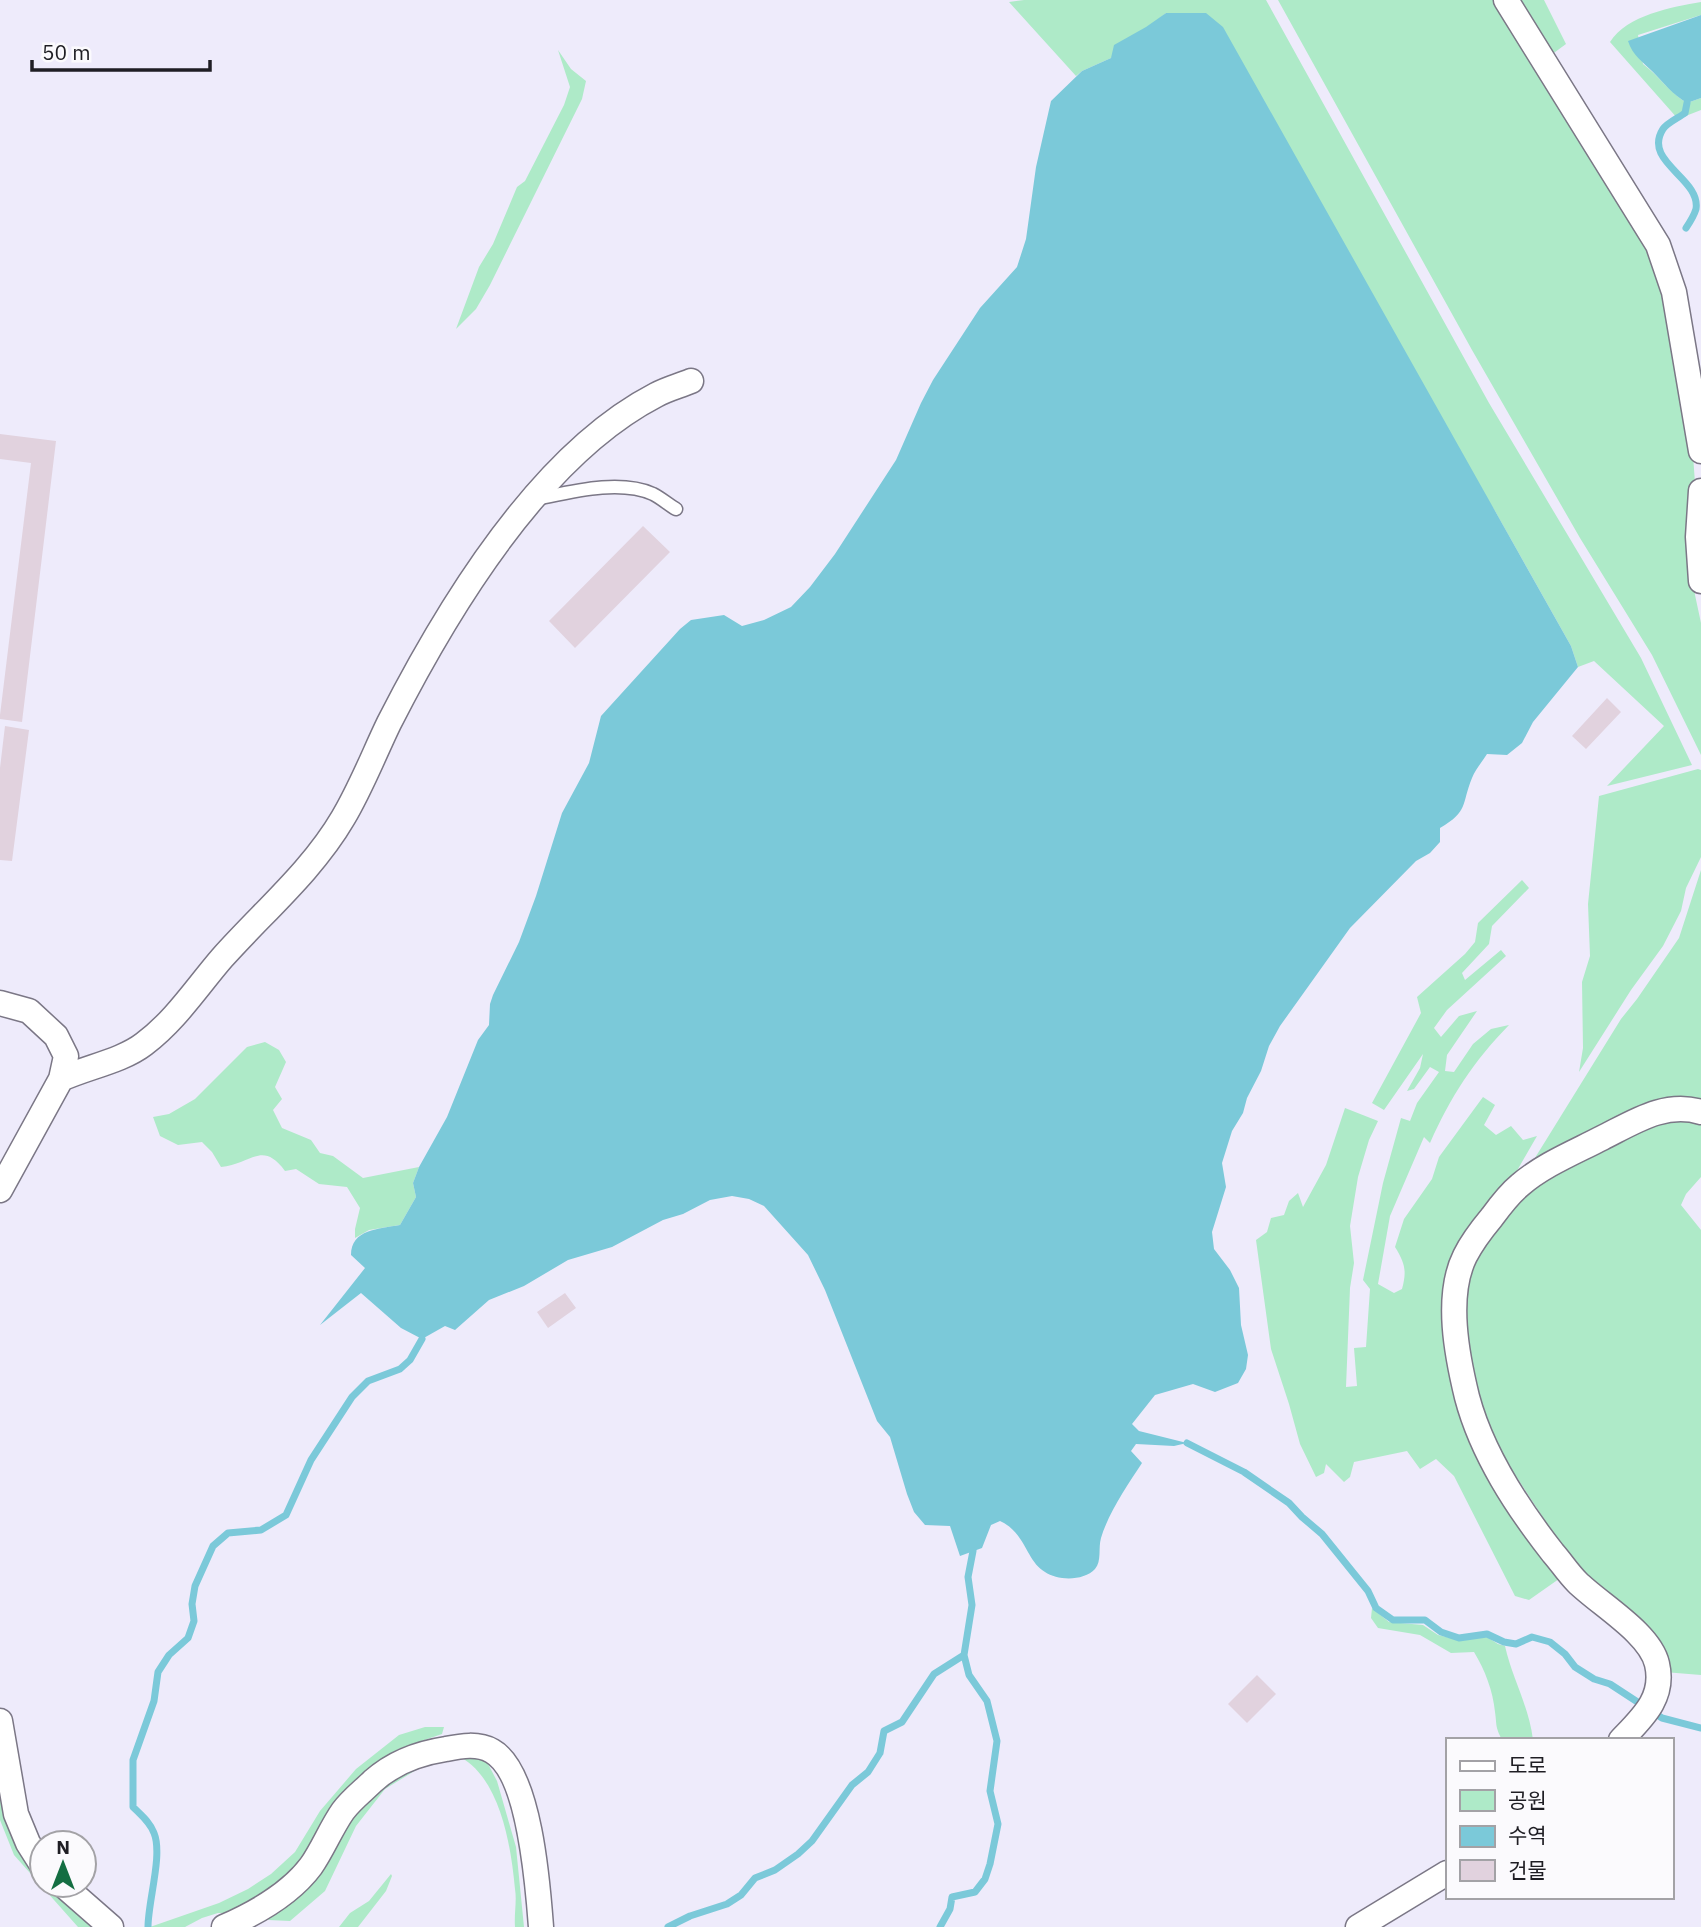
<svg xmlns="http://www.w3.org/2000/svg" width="1701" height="1927" viewBox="0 0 1701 1927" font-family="'IBM Plex Sans','Noto Sans KR',sans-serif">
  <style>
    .green { fill: #aeeac8 }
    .water { fill: #7bc9d9 }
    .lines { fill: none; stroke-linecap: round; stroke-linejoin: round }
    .stream { stroke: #7bc9d9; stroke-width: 7 }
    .building { fill: #e1d2de }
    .lane-casing { stroke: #7b7786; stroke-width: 15 }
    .street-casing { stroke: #7b7786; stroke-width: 27 }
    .lane { stroke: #fff; stroke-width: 12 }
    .street { stroke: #fff; stroke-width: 24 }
  </style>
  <rect width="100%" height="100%" fill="#eeebfb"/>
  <path class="green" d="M1024,0H1266L1489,403L1641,658L1692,765L1607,786L1664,726L1594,661L1578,667L1571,646L1495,511L1166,13L1111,58L1082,71L1076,76L1009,2Z
    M1278,0H1499L1656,265L1691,427L1695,483L1692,562L1695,595L1701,623V755L1652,655L1580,538L1472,350Z
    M1512,0H1544L1566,44L1547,58Z
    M1701,2V15L1638,35L1643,64C1659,76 1669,92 1687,103L1701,98V110L1678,119L1610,42C1627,15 1672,7 1701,2Z
    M558,50L571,69L586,81L582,99L490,285L476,309L456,329L479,267L493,244L517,187L525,181L564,105L570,87Z
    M1698,769L1701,770V857L1686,888L1681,911L1663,946L1631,990L1579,1072L1583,1048L1582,982L1590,956L1588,904L1599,796Z
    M1701,870V1104L1525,1174L1621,1019L1637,999L1679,938Z
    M1522,880L1529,888L1492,926L1489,944L1462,973L1465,980L1501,950L1506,956L1447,1010L1434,1028L1441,1037L1459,1016L1477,1011L1447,1055L1445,1071L1454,1072L1473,1044L1491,1029L1509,1025C1473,1062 1451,1096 1430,1143L1424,1137L1390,1216L1378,1284L1394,1293L1402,1289C1407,1271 1405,1263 1395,1247L1404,1219L1432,1179L1439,1157L1483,1097L1495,1105L1484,1125L1496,1135L1511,1126L1523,1140L1537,1136L1499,1202L1467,1245L1458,1375L1566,1574L1529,1600L1515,1596L1454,1476L1436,1459L1420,1469L1407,1451L1354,1462L1350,1477L1344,1482L1326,1464L1324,1473L1316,1477L1300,1444L1289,1404L1271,1349L1256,1240L1267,1232L1271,1218L1284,1215L1289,1201L1298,1193L1303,1207L1326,1165L1345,1108L1378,1121L1369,1140L1358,1177L1350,1226L1354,1263L1350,1288L1346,1387L1357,1386L1354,1348L1366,1347L1370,1289L1363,1280L1383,1183L1401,1118L1410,1121L1417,1103L1439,1072L1430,1067L1414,1089L1407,1091L1420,1068L1423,1054L1384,1110L1372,1103L1421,1013L1417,997L1465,954L1475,942L1478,923Z
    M265,1042L279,1050L286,1062L275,1087L282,1099L273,1110L282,1128L311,1140L320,1153L333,1156L363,1178L419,1167L413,1183L416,1197L400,1225L369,1230L355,1238V1229L360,1208L347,1187L319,1184L296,1169L285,1171C262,1140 252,1164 221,1167L212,1152L202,1142L178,1145L160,1136L153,1117L169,1114L195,1099L247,1047Z
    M1673,1114L1701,1119V1177L1686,1194L1681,1205L1701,1230V1675L1664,1672L1555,1536L1497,1447L1477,1404L1463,1313L1471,1267L1493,1227L1540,1181Z
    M1372,1608L1389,1622L1423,1625L1438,1635L1459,1640L1487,1637L1498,1644L1505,1646C1512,1678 1529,1706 1533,1740H1502C1495,1726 1497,1726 1495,1712C1493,1691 1485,1670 1474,1652L1451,1653L1420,1635L1378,1628L1371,1618Z
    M425,1727H444L442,1734L398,1749L375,1766L302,1861L284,1881L233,1913H218L202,1918L185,1927H150L219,1903L248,1889L271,1874L295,1852L320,1811L356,1769L399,1735Z
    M458,1747L487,1762L497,1781L516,1847L524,1927H515C514,1914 517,1901 515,1889C511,1846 500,1774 456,1755L421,1767L385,1789L356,1826L325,1891L290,1921L268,1920L347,1817L386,1778Z
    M0,1780L42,1873V1885H53L99,1927H78L14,1855L0,1820Z
    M391,1874L392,1876L386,1891L358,1927H339L350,1913L369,1901Z"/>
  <path class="water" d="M1166,13H1206L1223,27L1571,646L1578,667L1533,722L1522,743L1507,755L1487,754C1482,762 1475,770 1472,778C1461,805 1469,811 1440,828V842L1430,853L1416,861L1350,928L1280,1026L1269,1046L1261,1071L1247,1098L1243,1113L1232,1131L1222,1163L1226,1187L1212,1232L1214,1249L1230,1270L1239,1288L1241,1325L1248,1355L1246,1369L1238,1383L1215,1392L1193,1384L1155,1395L1132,1424L1139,1431L1187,1443L1174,1446L1136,1444L1131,1451L1142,1463C1128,1484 1108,1514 1101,1538C1098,1548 1102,1561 1095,1569C1084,1581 1058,1581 1045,1572C1026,1561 1026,1533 1000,1521L991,1525L982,1548L960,1556L950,1526L925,1525L914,1512L907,1494L890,1437L877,1421L825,1290L808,1255L764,1206L749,1199L732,1196L710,1200L683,1214L663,1220L612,1247L568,1260L524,1286L489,1300L455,1330L445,1326L422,1339L401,1328L361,1293L320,1325L365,1268L351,1255C351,1229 379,1229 400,1225L416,1197L413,1183L419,1167L447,1117L478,1040L489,1025L490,1004L493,995L519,942L536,896L562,813L589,763L601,716L680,629L691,620L724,615L742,626L764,620L791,607L810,587L835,554L896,460L921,403L933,380L980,308L1017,267L1026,239L1036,167L1051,101L1082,71L1111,58L1114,45L1146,27Z
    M1701,15V98L1687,103C1672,94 1665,84 1653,72C1642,61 1633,56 1628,41Z"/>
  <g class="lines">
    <path class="stream" d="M1686,228C1690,222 1694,216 1696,209C1701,178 1642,162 1663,129C1667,123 1678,118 1685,113L1687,103
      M1187,1443L1244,1472L1289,1503L1302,1517L1322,1534L1368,1591L1376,1608L1393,1620H1425L1441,1632L1459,1638L1487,1634L1504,1642L1516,1644L1532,1637L1550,1642L1565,1654L1575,1667L1594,1679L1610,1684L1662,1718L1701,1728
      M148,1927C148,1901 163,1855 154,1833C150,1822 141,1815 133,1807V1760L154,1701L158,1672L169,1655L188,1638L194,1621L192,1604L195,1586L213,1546L228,1533L261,1530L286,1515L311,1460L352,1397L368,1381L400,1369L410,1360L422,1339
      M668,1927L690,1916L727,1904L741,1895L755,1878L775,1870L798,1854L812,1841L852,1785L868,1772L880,1753L884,1731L902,1722L934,1674L964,1655
      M940,1927L950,1909L952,1897L975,1892L985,1879L990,1864L998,1824L990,1791L997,1741L987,1701L969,1675L964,1655L972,1605L968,1577L973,1551"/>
  </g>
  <path class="building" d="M0,434L56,441L22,722L0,719V715L31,463L0,459Z
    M643,526L670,552L575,648L549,621Z
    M1607,698L1621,712L1586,749L1572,736Z
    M5,726L29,730L12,861L0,860V768Z
    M565,1293L576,1308L548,1328L537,1312Z
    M1257,1675L1276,1694L1247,1723L1228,1704Z"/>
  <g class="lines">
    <defs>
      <path id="lane" d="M536,499C571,492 619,479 653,494C661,498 669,505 676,509"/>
      <path id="street" d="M1506,0L1658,245L1674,292L1701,451
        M1701,491L1698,537L1701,581
        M0,1003L29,1011L56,1036L66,1056L61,1079L0,1190
        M61,1079C87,1067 122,1061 144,1044C175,1021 197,987 222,958C263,912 312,871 343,818C361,788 374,754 389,723C447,609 540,455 656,395C667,389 679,386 691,381
        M0,1721L16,1814L28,1843L42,1865
        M1621,1740C1642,1718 1665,1698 1657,1664C1650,1633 1599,1604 1577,1582C1568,1573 1561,1562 1553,1553C1517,1507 1482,1454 1467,1397C1457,1356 1445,1296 1465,1256C1472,1242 1482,1229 1492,1217C1500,1206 1509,1194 1520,1185C1543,1165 1575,1152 1602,1138C1634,1122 1665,1101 1701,1112
        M63,1885L111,1927
        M224,1927C254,1914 291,1893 311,1866C323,1849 331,1828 343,1811C351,1800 364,1790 373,1781C394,1762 420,1753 446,1749C461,1746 478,1743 492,1751C530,1772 538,1887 541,1927
        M1358,1927L1447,1873"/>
    </defs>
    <use href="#lane" class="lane-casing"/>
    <use href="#street" class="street-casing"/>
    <use href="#lane" class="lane"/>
    <use href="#street" class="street"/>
  </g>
  <rect x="1446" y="1738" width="228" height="161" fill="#fbfafd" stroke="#a3a2a6" stroke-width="2"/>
  <rect x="1460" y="1761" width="35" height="10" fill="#ffffff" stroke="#a3a2a6" stroke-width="2"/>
  <text x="1508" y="1773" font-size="21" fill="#1f1e24">도로</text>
  <rect x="1460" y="1790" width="35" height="21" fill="#aeeac8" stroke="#a3a2a6" stroke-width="2"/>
  <text x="1508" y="1808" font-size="21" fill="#1f1e24">공원</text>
  <rect x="1460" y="1826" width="35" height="21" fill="#7bc9d9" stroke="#a3a2a6" stroke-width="2"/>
  <text x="1508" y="1843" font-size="21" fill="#1f1e24">수역</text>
  <rect x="1460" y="1860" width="35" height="21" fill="#e1d2de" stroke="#a3a2a6" stroke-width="2"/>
  <text x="1508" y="1878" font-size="21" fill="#1f1e24">건물</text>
  <g transform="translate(63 1864)"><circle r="33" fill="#fbfafd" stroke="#a3a2a6" stroke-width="2"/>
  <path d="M0-5L12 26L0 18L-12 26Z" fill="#146e42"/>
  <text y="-10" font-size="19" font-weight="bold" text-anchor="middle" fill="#1f1e24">N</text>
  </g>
  <path d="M32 60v10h178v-10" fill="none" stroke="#1f1e24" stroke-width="3.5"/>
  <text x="42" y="60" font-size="21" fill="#1f1e24" stroke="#fbfafd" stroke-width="5" paint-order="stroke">50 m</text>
</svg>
